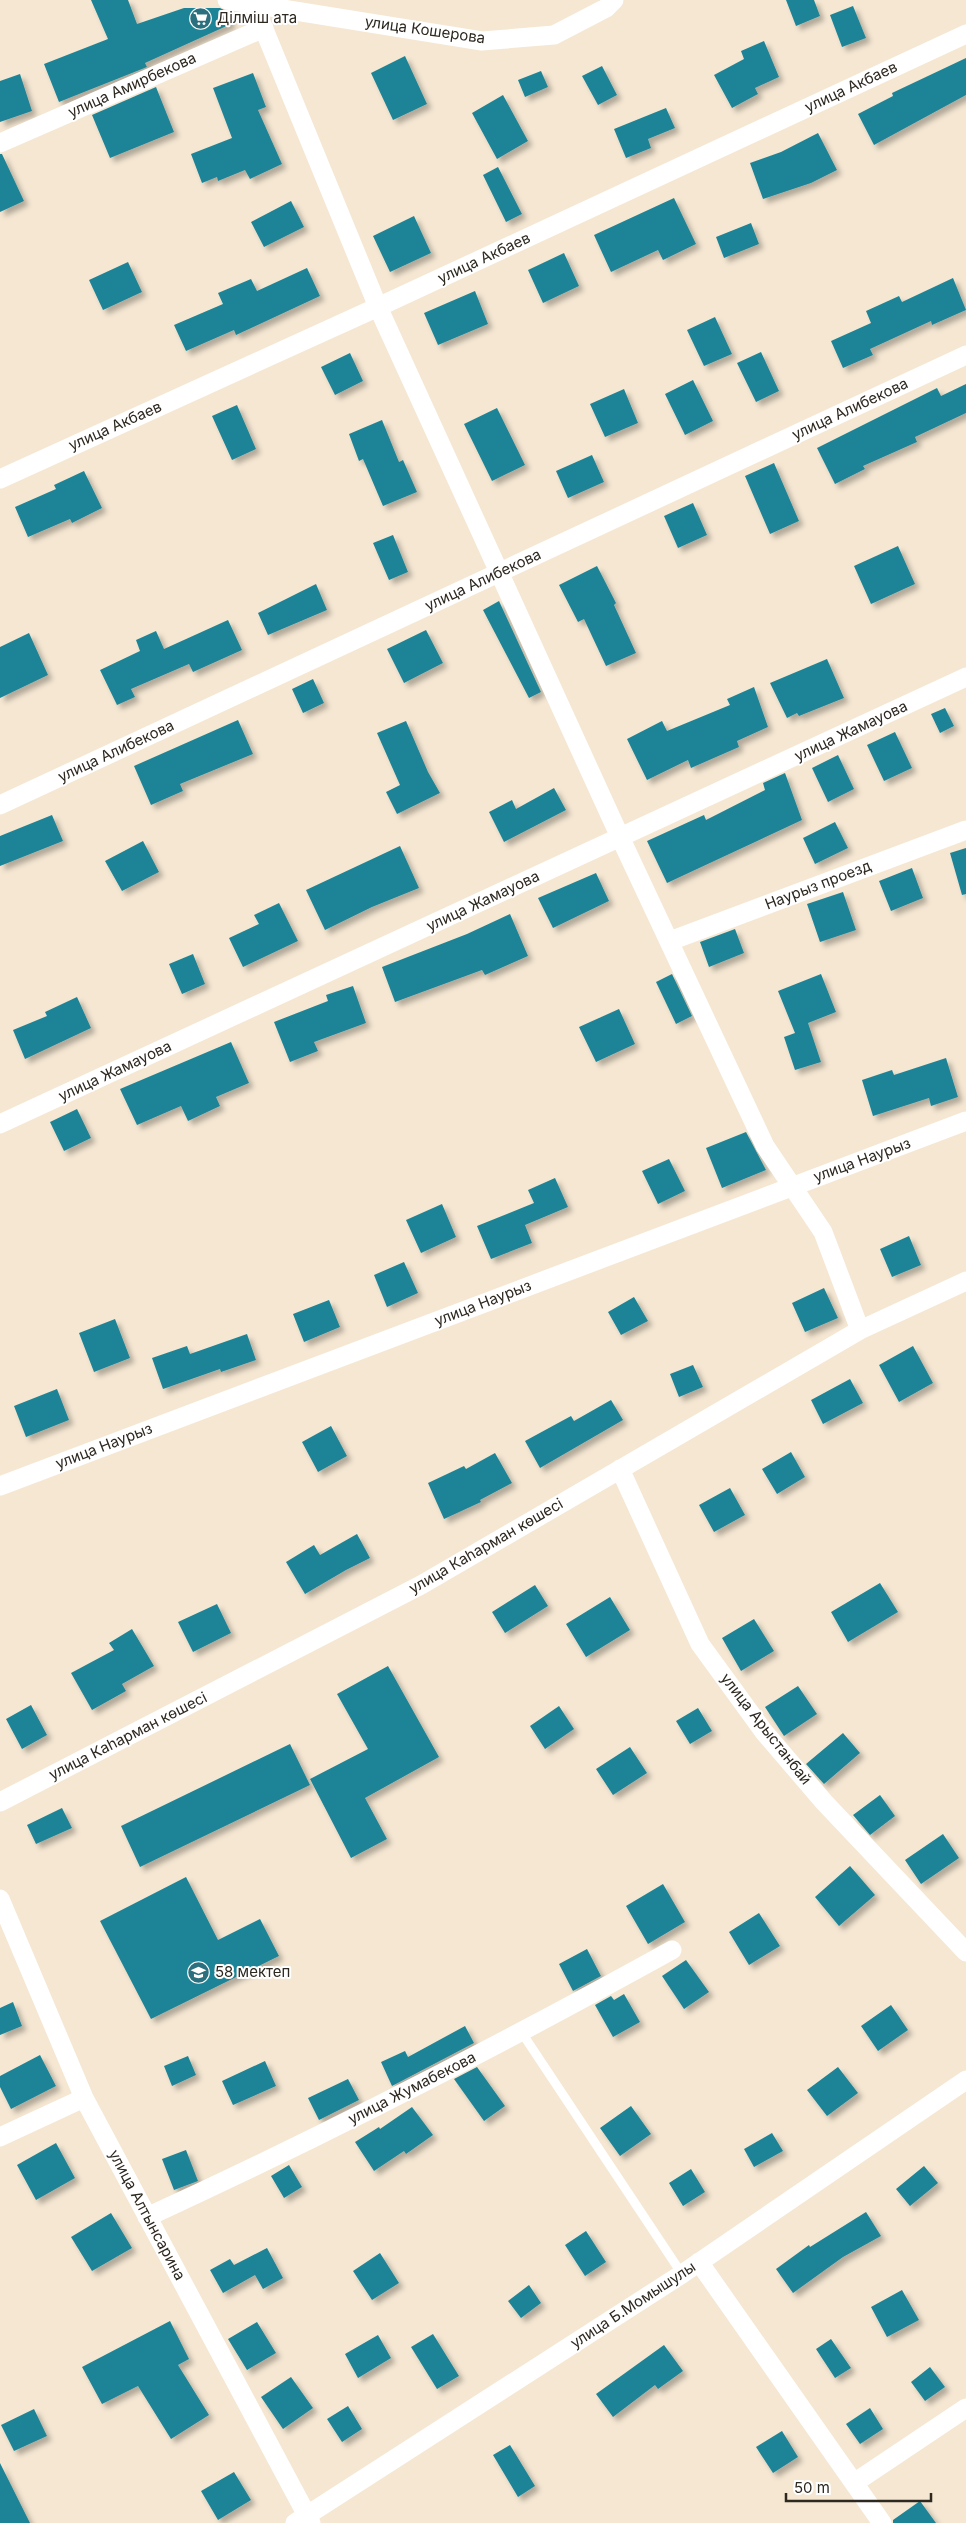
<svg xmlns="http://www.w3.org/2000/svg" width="966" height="2523" viewBox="0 0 966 2523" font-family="Inter,sans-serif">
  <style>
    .building { fill: #1d8496; filter: url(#shadow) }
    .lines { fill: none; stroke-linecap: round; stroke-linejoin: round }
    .service { stroke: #fff; stroke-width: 9 }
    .minor { stroke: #fff; stroke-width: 19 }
    .labels { text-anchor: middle; stroke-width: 4; stroke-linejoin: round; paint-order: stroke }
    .poi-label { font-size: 15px; fill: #2d2820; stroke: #fff; text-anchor: start }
    .street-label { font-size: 15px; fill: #2d2820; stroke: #fff }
  </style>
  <defs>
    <filter id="shadow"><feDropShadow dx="4.5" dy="4.5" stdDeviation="2.5" flood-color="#0004"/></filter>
  </defs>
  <rect width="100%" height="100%" fill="#f5e7d2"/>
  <path class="building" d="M91,0H128L137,24L184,8H220L226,11L231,24L145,63L147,67L59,102L44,64L108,39Z
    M786,0H814L820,16L796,26Z
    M853,6L866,38L842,47L830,15Z
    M764,41L779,77L755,88L758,94L732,108L714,75L744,59L741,51Z
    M405,56L427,104L393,120L371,73Z
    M966,58V95L874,145L858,114L893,96L892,93Z
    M602,66L617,95L598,105L582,76Z
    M541,71L548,87L525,97L518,80Z
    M253,73L266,107L258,110L282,164L250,179L245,170L218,181L217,177L202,183L191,154L232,138L213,88Z
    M20,74L32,111L0,122V81Z
    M156,87L174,132L110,158L92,115Z
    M503,95L528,141L497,159L472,113Z
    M666,108L675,128L648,139L651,148L626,158L614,129Z
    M818,133L837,170L811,183L763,199L750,163L781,152Z
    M0,154H2L24,201L0,212Z
    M498,167L522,214L506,222L483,175Z
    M674,198L696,244L663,260L658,250L611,272L594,235Z
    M291,201L304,227L264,247L251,222Z
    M414,216L431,253L390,272L373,236Z
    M751,223L759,244L724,258L716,237Z
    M564,253L579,286L543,303L528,270Z
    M128,262L142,292L103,310L89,280Z
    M307,268L320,296L236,335L234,330L186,351L174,325L223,304L218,293L251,279L257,291Z
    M953,278L966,310L932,325L931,321L870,349L873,355L843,368L831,341L871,323L866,311L899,296L902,302Z
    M475,291L488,324L438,345L424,313Z
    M715,317L732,354L704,366L687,330Z
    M761,352L779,391L756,402L737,363Z
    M350,353L363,381L335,395L321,367Z
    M693,380L713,421L685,435L665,394Z
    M966,384V413L915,437L917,442L863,466L865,469L835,484L817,448L937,388L941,396Z
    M624,389L638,423L605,437L590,404Z
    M237,405L256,449L232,460L212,416Z
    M497,408L525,465L492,481L464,424Z
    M382,420L399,462L403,460L417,492L383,506L363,459L359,461L349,434Z
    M592,455L604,482L568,498L556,471Z
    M774,463L799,521L770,534L745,476Z
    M84,471L102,508L72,523L70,519L28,537L15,507L56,489L54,485Z
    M693,503L707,535L678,548L664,516Z
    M393,535L408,572L389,580L373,543Z
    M898,546L915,584L871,604L854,566Z
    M597,566L616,603L614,605L636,653L606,666L584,619L578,622L559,585Z
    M316,584L327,610L268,635L258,613Z
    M499,601L541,692L529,698L483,610Z
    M228,620L242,650L193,672L189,664L131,689L135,697L117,705L100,670L140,651L136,640L156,631L164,649Z
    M426,630L443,663L404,683L387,649Z
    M29,633L48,675L0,698V647Z
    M827,659L844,698L799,716L797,713L787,718L770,683Z
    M313,679L324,703L303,713L292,689Z
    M754,687L768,727L737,741L739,747L691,768L688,760L647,780L627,739L662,721L667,731L730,705L727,699Z
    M945,708L954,726L940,733L931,714Z
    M238,720L253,754L180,784L183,791L151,805L134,766Z
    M406,721L428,772L440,793L397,814L386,792L400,785L377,733Z
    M895,732L912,768L884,781L867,745Z
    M838,755L854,789L828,802L812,768Z
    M785,773L802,820L667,883L647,841L704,815L706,820L765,790L763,783Z
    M554,788L566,810L504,842L489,812L512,800L516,809Z
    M52,815L63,841L0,866V836Z
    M835,822L848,848L815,864L803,838Z
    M143,841L159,872L122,891L105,861Z
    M400,846L419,888L372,907L325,930L306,890Z
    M966,848V894L962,895L950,853Z
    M912,868L923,898L891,911L879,881Z
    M596,873L609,901L553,928L538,898Z
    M843,892L856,930L820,942L807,904Z
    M279,903L298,941L243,967L229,938L259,924L254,915Z
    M510,914L528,956L485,975L482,970L395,1002L382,967L467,934Z
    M735,929L744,953L709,967L700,942Z
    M193,954L205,984L182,994L169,964Z
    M672,974L692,1016L676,1024L656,982Z
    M821,974L836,1012L808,1023L821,1062L795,1070L784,1037L795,1033L778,991Z
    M353,986L366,1023L314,1042L318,1051L290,1062L274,1022L328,1001L326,995Z
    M77,997L91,1028L25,1059L13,1030L47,1016L45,1012Z
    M619,1009L635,1044L596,1062L579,1027Z
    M231,1042L249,1083L216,1097L220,1106L188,1121L181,1106L137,1125L120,1089Z
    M946,1058L958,1097L931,1106L929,1098L873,1116L862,1080L892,1070L894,1075Z
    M77,1109L91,1138L64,1151L50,1122Z
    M746,1132L766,1170L722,1188L706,1148Z
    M669,1159L685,1191L658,1204L642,1171Z
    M555,1178L568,1207L525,1225L532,1243L491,1259L477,1226L534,1203L528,1190Z
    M442,1204L456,1237L421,1253L406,1220Z
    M909,1236L921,1265L892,1277L880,1249Z
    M404,1262L418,1293L387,1307L374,1275Z
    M824,1288L838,1318L805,1332L792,1303Z
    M634,1297L648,1321L621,1335L608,1312Z
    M329,1300L340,1327L304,1342L293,1314Z
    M115,1319L130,1358L94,1372L79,1333Z
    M247,1334L256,1360L221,1372L220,1369L163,1389L152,1358L187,1346L190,1354Z
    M913,1346L933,1383L899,1402L879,1365Z
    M693,1365L703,1387L679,1397L670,1374Z
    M850,1379L863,1403L823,1424L811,1400Z
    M57,1389L69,1420L26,1437L14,1406Z
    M611,1400L623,1420L540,1468L525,1441L571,1416L574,1421Z
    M331,1426L347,1456L318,1472L302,1442Z
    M791,1452L805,1477L777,1494L762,1469Z
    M495,1453L512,1483L480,1500L481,1502L444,1519L428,1483L464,1466L466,1469Z
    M730,1488L745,1515L714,1532L699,1505Z
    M357,1534L370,1558L346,1570L305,1594L286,1562L314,1545L320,1555Z
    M880,1583L898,1612L848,1642L831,1612Z
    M535,1585L548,1606L505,1633L492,1612Z
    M610,1597L630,1630L586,1657L566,1624Z
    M217,1604L231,1633L193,1652L178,1622Z
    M754,1619L774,1651L741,1671L722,1638Z
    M132,1629L154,1666L122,1684L126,1691L92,1710L71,1673L114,1650L109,1643Z
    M388,1666L439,1757L365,1798L387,1839L351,1858L310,1779L368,1749L337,1694Z
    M798,1686L817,1714L784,1736L765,1707Z
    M31,1705L47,1735L22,1749L6,1719Z
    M559,1706L574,1729L545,1749L530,1726Z
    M698,1708L712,1731L690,1744L676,1721Z
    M843,1733L860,1753L824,1784L806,1764Z
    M290,1744L310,1785L140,1867L121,1826Z
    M630,1747L647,1773L613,1795L596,1769Z
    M880,1795L895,1816L870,1835L853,1815Z
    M62,1808L72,1828L36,1844L27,1825Z
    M943,1834L959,1858L921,1884L905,1860Z
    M850,1866L875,1895L839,1926L815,1897Z
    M186,1877L218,1940L260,1919L279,1956L151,2019L100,1921Z
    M663,1884L685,1922L648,1944L626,1906Z
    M759,1913L780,1946L749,1965L729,1932Z
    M587,1949L601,1976L573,1991L559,1964Z
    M686,1960L709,1992L684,2009L662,1976Z
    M624,1994L640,2022L613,2037L595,2005L611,1996L614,2000Z
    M13,2002L22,2026L0,2035V2008Z
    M891,2005L908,2030L878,2051L861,2026Z
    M465,2026L474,2043L392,2086L381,2062L405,2051L408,2057Z
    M40,2055L56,2086L11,2109L0,2087V2076Z
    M188,2056L196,2075L172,2086L164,2066Z
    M265,2061L276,2086L233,2105L222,2081Z
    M477,2067L505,2106L484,2121L454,2079Z
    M838,2067L858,2093L827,2116L807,2090Z
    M348,2079L359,2100L319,2120L308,2098Z
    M631,2106L651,2134L620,2156L600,2128Z
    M412,2107L433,2135L406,2154L404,2151L374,2171L355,2142L379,2127L380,2129Z
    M772,2133L783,2151L754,2167L744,2149Z
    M56,2143L75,2178L36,2200L17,2165Z
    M186,2150L198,2181L174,2190L162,2159Z
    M289,2165L302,2187L284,2198L271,2176Z
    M924,2166L938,2183L910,2206L896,2189Z
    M691,2169L705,2192L683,2206L669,2183Z
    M866,2212L881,2236L843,2257L793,2293L776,2269L809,2245L810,2247Z
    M111,2213L132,2248L92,2271L71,2237Z
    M586,2231L606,2262L585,2276L565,2245Z
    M267,2248L283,2278L263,2289L255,2275L223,2293L210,2270L230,2259L234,2265Z
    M380,2253L399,2283L372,2300L353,2271Z
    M529,2285L541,2303L521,2318L508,2301Z
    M902,2290L919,2320L887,2337L871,2307Z
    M170,2321L189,2359L178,2365L209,2415L171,2439L138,2386L102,2404L82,2367Z
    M257,2322L276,2353L247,2370L228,2339Z
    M433,2334L459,2376L437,2389L411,2347Z
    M378,2335L391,2358L358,2378L345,2354Z
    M831,2339L851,2368L835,2378L816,2349Z
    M664,2345L683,2371L658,2389L655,2385L613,2417L596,2394Z
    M930,2367L945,2387L925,2401L911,2382Z
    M291,2377L313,2408L283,2429L261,2397Z
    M348,2406L362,2429L342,2442L327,2419Z
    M870,2408L883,2429L860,2444L846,2424Z
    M34,2409L47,2436L14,2451L1,2425Z
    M782,2431L798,2457L773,2473L756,2447Z
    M510,2445L535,2486L518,2497L493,2455Z
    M0,2463L30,2523H0Z
    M234,2472L251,2500L218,2520L201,2491Z
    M920,2501L936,2523H893V2520Z"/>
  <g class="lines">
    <path class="service" d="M522,2033L682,2274"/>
    <path class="minor" d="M227,0L482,41L554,35L606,8L614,0
      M252,0L378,307L620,837L765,1146L823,1232L860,1330
      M0,143L264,28
      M0,479L378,307L966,34
      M0,805L966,355
      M670,941L966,830
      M0,1124L966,677
      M620,1469L700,1644L764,1732L824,1802L966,1952
      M0,1486L966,1121
      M0,1802L421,1585L860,1330L966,1281
      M0,1899L84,2098L311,2523
      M0,2137L84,2098
      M147,2217C326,2135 500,2045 672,1950
      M699,2262L882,2523
      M854,2483L966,2408
      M295,2523L682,2274L966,2080"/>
  </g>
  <defs>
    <symbol id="supermarket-disc" viewBox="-11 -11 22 22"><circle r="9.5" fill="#2a707e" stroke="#fff"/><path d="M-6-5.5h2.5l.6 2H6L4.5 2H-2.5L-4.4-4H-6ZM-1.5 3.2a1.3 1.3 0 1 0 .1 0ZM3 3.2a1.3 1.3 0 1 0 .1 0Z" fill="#fff"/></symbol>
    <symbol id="school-disc" viewBox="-11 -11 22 22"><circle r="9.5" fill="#2a707e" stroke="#fff"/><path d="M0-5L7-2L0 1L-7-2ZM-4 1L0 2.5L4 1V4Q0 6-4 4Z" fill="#fff"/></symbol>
  </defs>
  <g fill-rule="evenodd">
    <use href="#supermarket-disc" x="188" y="6" width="25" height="25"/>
    <use href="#school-disc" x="186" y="1960" width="25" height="25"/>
  </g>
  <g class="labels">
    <g class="poi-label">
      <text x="217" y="23">Ділміш ата</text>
      <text x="215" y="1977">58 мектеп</text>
    </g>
    <g class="street-label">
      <text transform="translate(425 30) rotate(8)" y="5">улица Кошерова</text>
      <text transform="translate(132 85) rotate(-24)" y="5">улица Амирбекова</text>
      <text transform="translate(851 87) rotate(-25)" y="5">улица Акбаев</text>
      <text transform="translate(484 258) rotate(-25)" y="5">улица Акбаев</text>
      <text transform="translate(850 409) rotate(-25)" y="5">улица Алибекова</text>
      <text transform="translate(115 426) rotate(-24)" y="5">улица Акбаев</text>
      <text transform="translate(483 580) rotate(-25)" y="5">улица Алибекова</text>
      <text transform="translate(851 731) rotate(-25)" y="5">улица Жамауова</text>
      <text transform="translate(116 751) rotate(-25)" y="5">улица Алибекова</text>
      <text transform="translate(818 885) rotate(-21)" y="5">Наурыз проезд</text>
      <text transform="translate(483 901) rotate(-25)" y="5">улица Жамауова</text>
      <text transform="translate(115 1071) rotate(-25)" y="5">улица Жамауова</text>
      <text transform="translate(862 1160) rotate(-20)" y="5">улица Наурыз</text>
      <text transform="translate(483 1303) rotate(-21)" y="5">улица Наурыз</text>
      <text transform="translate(104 1446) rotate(-21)" y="5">улица Наурыз</text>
      <text transform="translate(486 1546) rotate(-30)" y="5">улица Каһарман көшесі</text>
      <text transform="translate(766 1729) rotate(52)" y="5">улица Арыстанбай</text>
      <text transform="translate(128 1736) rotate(-27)" y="5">улица Каһарман көшесі</text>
      <text transform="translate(412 2088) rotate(-27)" y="5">улица Жумабекова</text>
      <text transform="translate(147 2215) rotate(62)" y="5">улица Алтынсарина</text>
      <text transform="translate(633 2305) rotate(-33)" y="5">улица Б.Момышулы</text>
    </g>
  </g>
  <path d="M786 2493v8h145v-8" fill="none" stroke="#2d2820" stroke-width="2.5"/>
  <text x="794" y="2493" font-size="15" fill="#2d2820" stroke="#ffffff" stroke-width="4" paint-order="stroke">50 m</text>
</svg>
